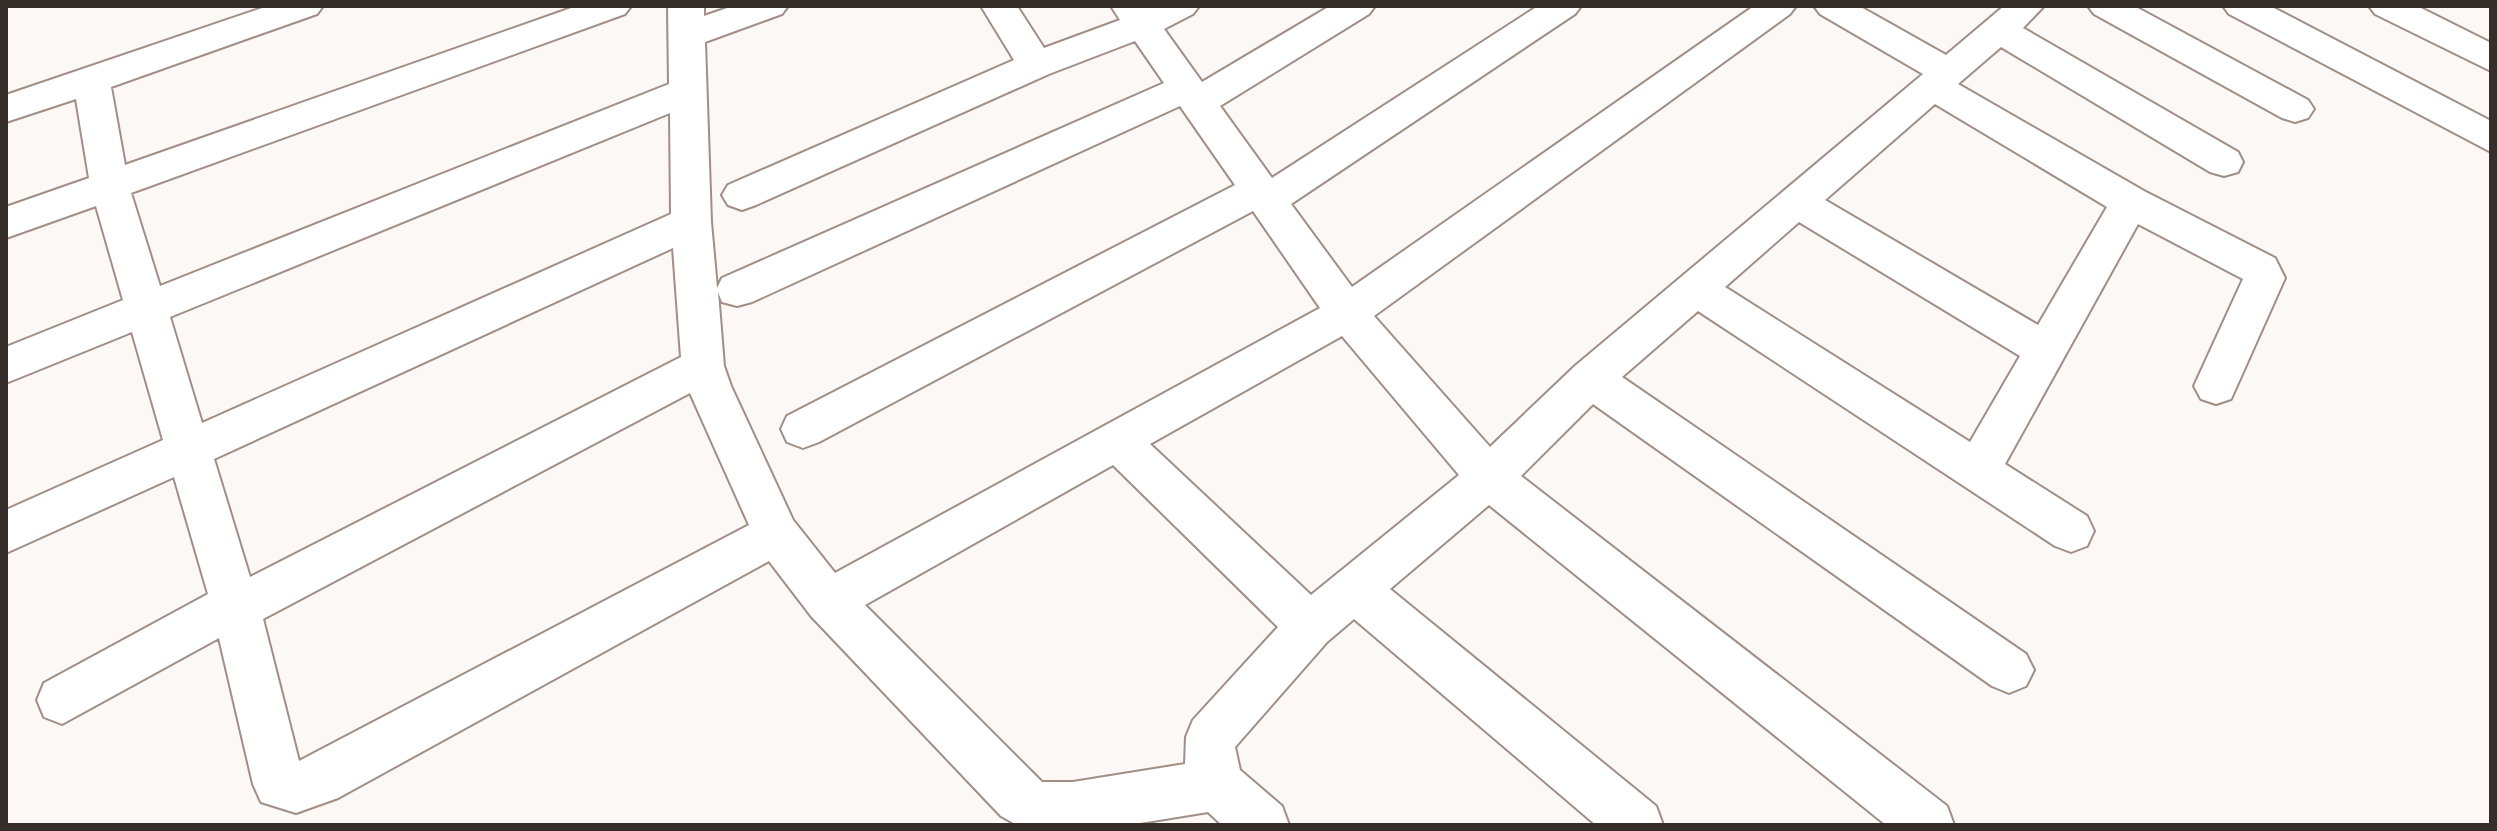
<svg xmlns="http://www.w3.org/2000/svg" width="2497" height="831" viewBox="0 0 2497 831" font-family="'PT Sans',sans-serif">
  <style>
    .lines { fill: none; stroke-linecap: round; stroke-linejoin: round }
    .minor-casing { stroke: #a18e85; stroke-width: 4 }
    .minor { fill: #fff; fill-rule: evenodd }
  </style>
  <rect width="100%" height="100%" fill="#fcf8f6"/>
  <g class="lines">
    <defs>
      <path id="minor" d="M268,6H323L317,14L111,87L125,165L577,6H631L625,14L131,193L160,286L669,84L668,6H704V16L733,6H788L782,14L705,42L711,222L717,288L722,278L1164,83L1135,41L1049,74L756,205L742,210L728,205L722,195L728,185L1014,60L981,6H1017L1044,48L1120,20L1111,6H1199L1193,14L1164,29L1202,82L1330,6H1375L1369,14L1220,106L1272,178L1538,6H1581L1575,14L1291,204L1352,287L1754,6H1796L1790,14L1374,316L1490,447L1575,366L1923,74L1820,14L1814,6H1859L1946,55L2004,6H2044L2023,28L2238,152L2243,162L2238,172L2224,176L2210,172L2001,47L1958,84L2144,191L2275,258L2285,278L2231,399L2216,404L2201,399L2194,386L2243,279L2138,224L2005,464L2087,516L2094,531L2087,546L2071,552L2055,546L1698,311L1622,377L2026,654L2034,670L2026,686L2009,693L1992,686L1593,404L1521,476L1947,806L1954,825H1886L1489,505L1390,589L1656,806L1663,825H1596L1354,619L1327,642L1235,747L1240,770L1282,806L1289,825H1222L1208,812L1128,825H1017L1001,816L811,616L769,561L338,798L296,813L261,802L253,784L219,638L62,724L44,717L37,700L44,683L208,594L174,477L6,553V510L163,440L132,332L6,383V347L123,300L96,206L6,238V207L89,178L76,99L6,122V95ZM1935,104L2107,207L2038,325L1825,200ZM1180,106L1235,185L787,416L781,429L787,442L803,448L819,442L1253,211L1320,308L835,573L793,520L731,386L724,366L718,292L722,302L737,306L752,302ZM670,113L671,214L202,423L170,317ZM1799,222L2020,356L1970,442L1725,287ZM673,248L681,357L250,577L214,459ZM1342,336L1459,475L1311,595L1150,444ZM690,393L749,525L299,761L263,619ZM1113,465L1278,627L1193,720L1186,737L1185,764L1073,782H1042L865,605Z
        M2088,6H2134L2308,100L2314,109L2308,118L2295,122L2282,118L2094,14Z
        M2223,6H2270L2491,121V152L2229,14Z
        M2369,6H2417L2491,43V71L2375,14Z"/>
    </defs>
    <use href="#minor" class="minor-casing"/>
    <use href="#minor" class="minor"/>
  </g>
  <rect width="2497" height="831" fill="none" stroke="#362e2a" stroke-width="16"/>
</svg>
